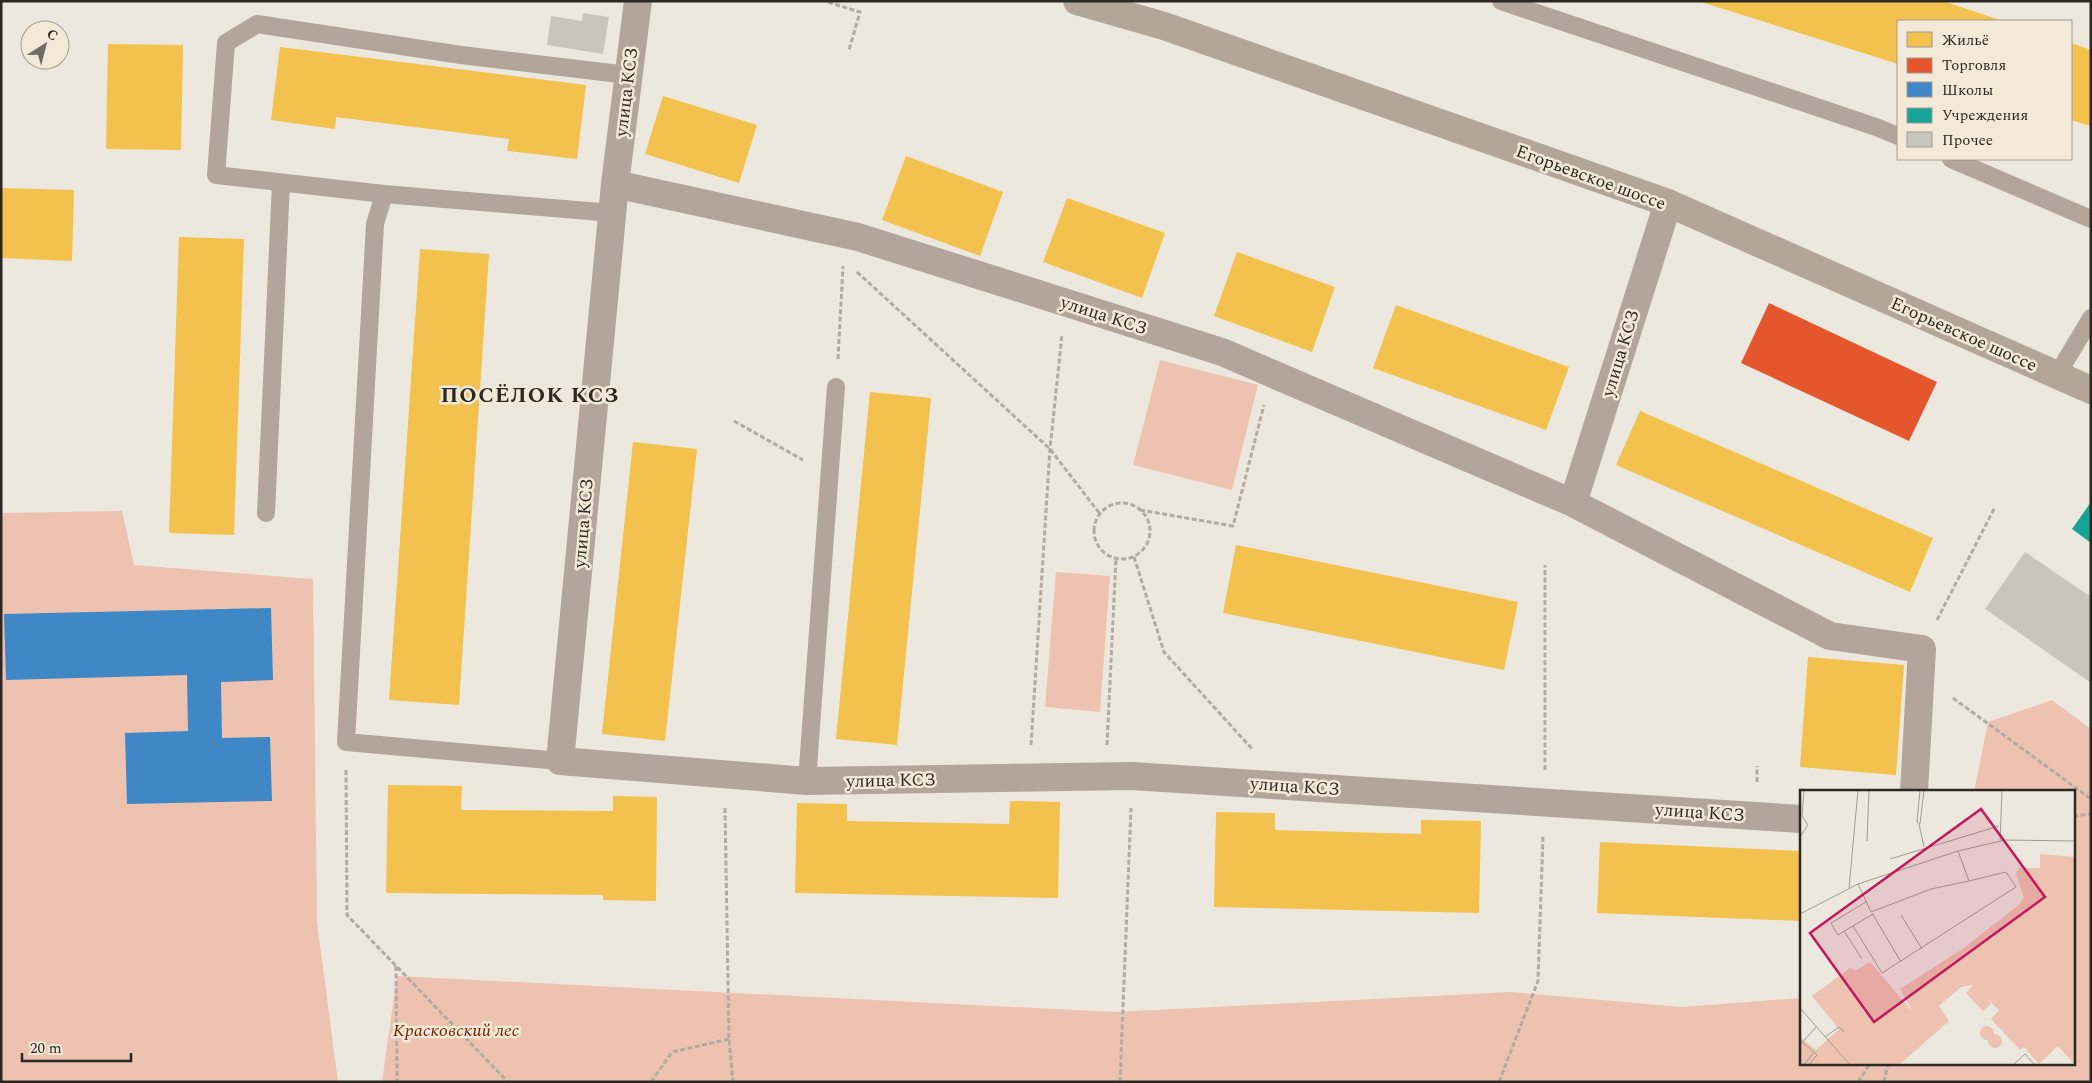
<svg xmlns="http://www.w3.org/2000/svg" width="2092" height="1083" viewBox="0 0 2092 1083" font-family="Spectral,serif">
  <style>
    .green { fill: #edc2b1 }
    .homes { fill: #f2c14e }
    .shops { fill: #e4572e }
    .schools { fill: #3f88c5 }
    .public { fill: #17a398 }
    .building { fill: #c7c5bc }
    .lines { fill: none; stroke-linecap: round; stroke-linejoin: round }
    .path { stroke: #b3aaa1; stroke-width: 3; stroke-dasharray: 5 2.5; stroke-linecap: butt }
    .service { stroke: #b2a599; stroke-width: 18 }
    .minor { stroke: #b2a599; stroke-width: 28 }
    .primary { stroke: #b2a698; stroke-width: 28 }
    .labels { text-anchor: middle; stroke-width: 5; stroke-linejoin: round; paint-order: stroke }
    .street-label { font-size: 18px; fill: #2c2922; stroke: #f3e9d8 }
    .park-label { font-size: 18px; font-style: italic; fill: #741c01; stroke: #f3e9d8 }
    .district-label { font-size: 22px; font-weight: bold; letter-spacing: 1px; fill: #2c2922; stroke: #f3e9d8 }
    .inset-road { fill: none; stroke: #a09c93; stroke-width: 1 }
    .view { fill: #c2185b; fill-opacity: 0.15; stroke: #c2185b; stroke-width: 2.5 }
    .inset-edge { fill: none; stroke: #2c2922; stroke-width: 2.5 }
  </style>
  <rect width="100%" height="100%" fill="#ede8de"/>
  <path class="green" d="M1160,360L1258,385L1232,490L1133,465Z
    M122,511L134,565L313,579L317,922L338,1082H1V513Z
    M1056,572L1110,576L1100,712L1045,707Z
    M2052,700L2091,729V1082H382L397,976L1115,1012L1511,992L1682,1007L1801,998V1064H2073V792H1974L1988,722Z"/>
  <path class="homes" d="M1943,1L2003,21H1898V64L1701,2Z
    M2071,43L2091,50V126L2071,120Z
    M108,44L183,45L181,150L106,149Z
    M280,47L586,85L577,159L507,151L509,139L336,117L335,129L271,120Z
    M663,96L757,125L739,183L645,154Z
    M906,156L1003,192L980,256L882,220Z
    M1,188L74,190L72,261L1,258Z
    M1067,198L1165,233L1142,298L1043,262Z
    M179,237L244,239L234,535L169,533Z
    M420,249L489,254L459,705L389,700Z
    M1237,252L1335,287L1312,352L1214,316Z
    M1396,305L1569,367L1546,430L1373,368Z
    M870,392L931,398L897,745L836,739Z
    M1640,411L1933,538L1910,592L1616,465Z
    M633,442L697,449L665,741L602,734Z
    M1236,545L1518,602L1504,670L1223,613Z
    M1808,657L1904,665L1896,775L1800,767Z
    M388,785L462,786L461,810L613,811V796L657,797L656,901L603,900V895L386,893Z
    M1010,801L1060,802L1058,898L795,893L797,803L847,804V821L1009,824Z
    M1216,812L1275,813V830L1421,834V820L1481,821L1479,913L1214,907Z
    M1600,842L1801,851V921L1597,913Z"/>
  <path class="shops" d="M1769,303L1937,382L1909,441L1741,363Z"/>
  <path class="schools" d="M271,608L273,680L221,682L222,738L270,737L272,801L127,804L125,733L188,731L187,675L6,680L4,614Z"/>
  <path class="public" d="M2091,502V543L2072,529Z"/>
  <path class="building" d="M583,13L609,17L603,54L547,45L551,16L582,21Z
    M2025,552L2091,597V683L1985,609Z"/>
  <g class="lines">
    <path class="path" d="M828,2L860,12L849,50
      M857,272L1050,449L1100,514
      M838,359L843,266
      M734,421L803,460
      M1094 531a28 28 0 1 1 56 0a28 28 0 1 1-56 0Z
      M1140,510L1233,526L1264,405
      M1134,557L1164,652L1253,750
      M1937,620L1995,507
      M1953,698L2091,799
      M1031,745L1050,449L1062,335
      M1107,745L1116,558
      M346,770L347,915L508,1082
      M1545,770V565
      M1757,782V766
      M725,808L729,1039L733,1082
      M2073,816L2091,814
      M396,966L397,1082
      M651,1082L672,1052L729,1039
      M1120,1082L1131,808
      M1499,1082L1538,981L1543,836
      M1858,1082L1870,1064
      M1884,1082L1888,1064"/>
    <path class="service" d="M1501,1L1876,127L1898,136
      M1951,159L2091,219
      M384,194L216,175L226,43L257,24L461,55L628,75
      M2057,375L2091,318
      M266,513L281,183
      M560,761L346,742L375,224L384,194L612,213
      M807,781L836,387"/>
    <path class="minor" d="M638,1L615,184L858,237L1222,352L1573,503
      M615,184L560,761L807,781L1132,776L1801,819
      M1668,203L1573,503L1830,636L1922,649L1914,792"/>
    <path class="primary" d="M1077,1L1164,26L1668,203L2091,390"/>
  </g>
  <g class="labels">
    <g class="street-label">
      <text transform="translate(626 92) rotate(-83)" y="6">улица КСЗ</text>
      <text transform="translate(1591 177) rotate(20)" y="6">Егорьевское шоссе</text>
      <text transform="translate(1104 315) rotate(18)" y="6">улица КСЗ</text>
      <text transform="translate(1964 334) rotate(24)" y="6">Егорьевское шоссе</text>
      <text transform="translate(1620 353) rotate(-73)" y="6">улица КСЗ</text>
      <text transform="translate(583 523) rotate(-85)" y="6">улица КСЗ</text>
      <text transform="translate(891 780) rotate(-1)" y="6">улица КСЗ</text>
      <text transform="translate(1295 786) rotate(4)" y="6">улица КСЗ</text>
      <text transform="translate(1700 812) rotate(4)" y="6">улица КСЗ</text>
    </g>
    <g class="park-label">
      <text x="456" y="1036">Красковский лес</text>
    </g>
    <g class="district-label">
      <text x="530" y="402">ПОСЁЛОК КСЗ</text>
    </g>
  </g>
  <g transform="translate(1800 790)">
    <rect width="275" height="275" fill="#ede8de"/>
    <path d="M240,64L275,67V275L258,256L239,274L224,257L220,260L191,229L199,220L187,209L191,214L183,221L166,203L173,195L161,197L139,216L149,231L99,275H0V247L16,260L39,239L12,206L50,178L55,181L70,172L112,221L100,199L161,160L219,115L224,108L216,84L219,78H240ZM180 243a7 7 0 1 1 14 0a7 7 0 1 1-14 0ZM188 251a7 7 0 1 1 14 0a7 7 0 1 1-14 0Z" fill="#edc2b1"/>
    <path class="inset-road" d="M120,0L117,32L120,34L124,0M119,34L124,57M0,47L8,35L2,26L4,0M67,51L69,0M200,52L202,0M90,69L199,36M58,94L71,122L131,99L169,91M49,98L58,0M72,123L101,172M0,124L58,94L158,61L205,50L275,51M73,124L53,136L82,183L216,97L206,82L169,91L158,61M101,125L122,159M53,136L38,145L31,133L66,112M44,141L62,169M0,218L50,275M25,247L39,237L44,242M0,250L17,265L9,275M0,255L16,237M4,275L14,262M213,275L225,264L235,275"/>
    <path class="view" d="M181,19L245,107L74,232L10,143Z"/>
    <rect width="275" height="275" class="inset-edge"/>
  </g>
  <rect width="2092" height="1083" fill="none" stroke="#2c2922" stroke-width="5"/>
  <rect x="1897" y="20" width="175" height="140" fill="#f3e9d8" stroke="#a39c8f"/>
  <rect x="1907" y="32" width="25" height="15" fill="#f2c14e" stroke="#a39c8f"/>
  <text x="1942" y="45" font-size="15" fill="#2c2922">Жильё</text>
  <rect x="1907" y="58" width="25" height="15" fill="#e4572e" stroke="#a39c8f"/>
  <text x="1942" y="70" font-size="15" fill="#2c2922">Торговля</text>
  <rect x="1907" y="82" width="25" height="15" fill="#3f88c5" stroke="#a39c8f"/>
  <text x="1942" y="95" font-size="15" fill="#2c2922">Школы</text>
  <rect x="1907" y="108" width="25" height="15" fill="#17a398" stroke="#a39c8f"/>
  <text x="1942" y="120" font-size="15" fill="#2c2922">Учреждения</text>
  <rect x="1907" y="132" width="25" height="15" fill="#c7c5bc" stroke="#a39c8f"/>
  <text x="1942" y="145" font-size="15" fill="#2c2922">Прочее</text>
  <g transform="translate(45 45) rotate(36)"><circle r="24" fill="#f3e9d8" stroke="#a39c8f"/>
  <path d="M0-4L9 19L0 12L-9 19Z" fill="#706c64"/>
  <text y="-8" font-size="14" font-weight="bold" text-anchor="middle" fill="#2c2922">С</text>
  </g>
  <path d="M22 1053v8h109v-8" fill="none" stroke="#2c2922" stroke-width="2.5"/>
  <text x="30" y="1053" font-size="15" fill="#2c2922" stroke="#f3e9d8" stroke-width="4" paint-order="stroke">20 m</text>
</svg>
